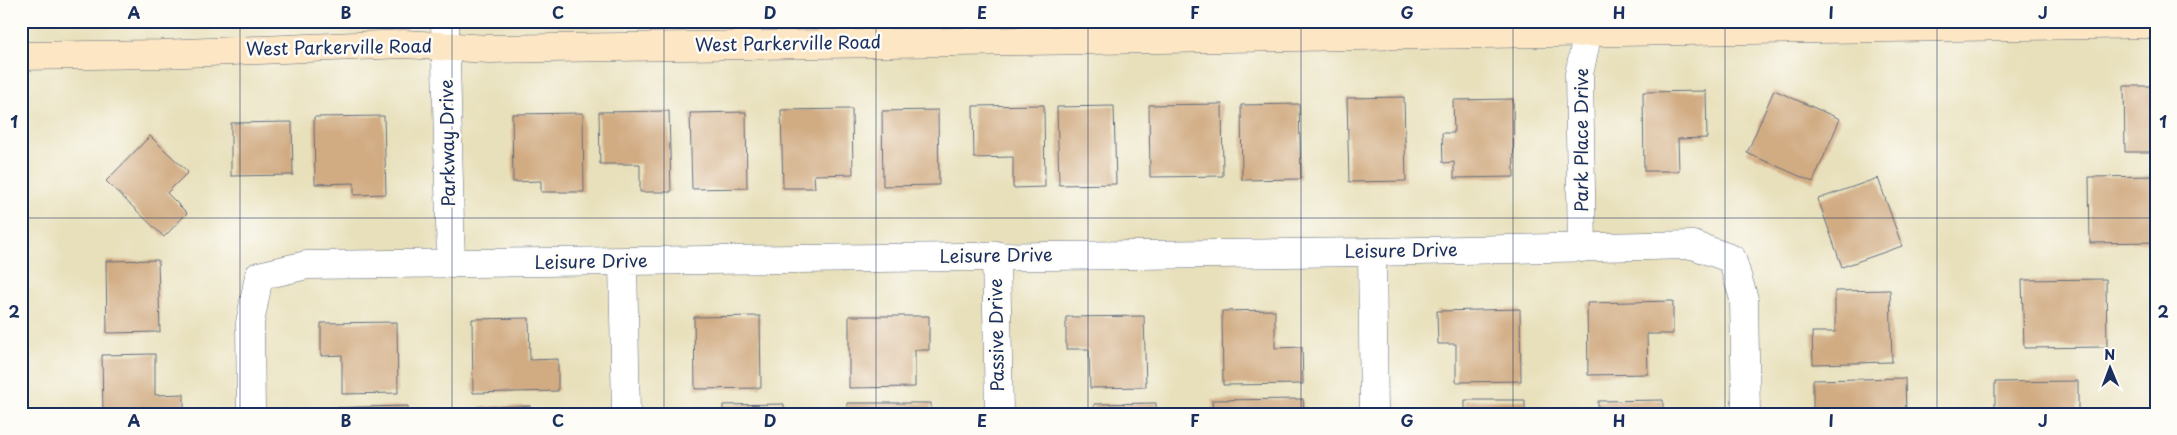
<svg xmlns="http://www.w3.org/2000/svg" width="2177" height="435" viewBox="0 0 2177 435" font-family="'Playpen Sans',sans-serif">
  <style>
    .building { fill: #d1ac83 }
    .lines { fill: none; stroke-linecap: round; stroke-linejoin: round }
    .minor-casing { stroke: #636d7f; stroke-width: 29 }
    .secondary-casing { stroke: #636d7f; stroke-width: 29 }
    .minor { stroke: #fff; stroke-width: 28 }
    .secondary { stroke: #fce6c4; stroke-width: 28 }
    .grid { fill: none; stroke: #1b2f5e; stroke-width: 1; stroke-opacity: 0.55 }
    .labels { text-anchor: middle; stroke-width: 5; stroke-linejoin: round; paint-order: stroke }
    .street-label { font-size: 18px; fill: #1b2f5e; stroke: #fdfcf7 }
    .neatline { fill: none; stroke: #1b2f5e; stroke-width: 2 }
    .grid-label { font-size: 16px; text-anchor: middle; font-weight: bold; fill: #1b2f5e }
  </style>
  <rect width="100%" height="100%" fill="#fdfcf7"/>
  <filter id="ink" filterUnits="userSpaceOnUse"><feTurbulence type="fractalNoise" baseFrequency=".02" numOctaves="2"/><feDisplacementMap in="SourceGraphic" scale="10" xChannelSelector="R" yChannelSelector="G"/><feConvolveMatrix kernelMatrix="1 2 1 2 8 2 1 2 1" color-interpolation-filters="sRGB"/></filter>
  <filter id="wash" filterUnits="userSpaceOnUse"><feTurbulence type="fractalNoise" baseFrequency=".0096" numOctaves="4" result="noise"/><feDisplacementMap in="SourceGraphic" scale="20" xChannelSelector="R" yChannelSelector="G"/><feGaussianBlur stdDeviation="1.12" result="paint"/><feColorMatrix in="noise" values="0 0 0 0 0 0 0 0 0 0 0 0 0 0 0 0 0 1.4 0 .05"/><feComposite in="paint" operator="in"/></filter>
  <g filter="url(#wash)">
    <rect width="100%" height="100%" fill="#e8e0bb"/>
    <g id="blocks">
      <path class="building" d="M2124,86H2156V152H2125Z
        M1774,90L1840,119L1813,182L1747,153Z
        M1706,91L1707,138L1678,139L1679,171H1644L1643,92Z
        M1404,97L1406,181L1349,182L1347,98Z
        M1513,99L1514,177L1454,178V162L1443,163L1442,133H1454L1453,100Z
        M1222,104L1223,176L1150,177L1149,105Z
        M1299,104L1301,179L1242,180L1241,105Z
        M1044,105L1045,187L1013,188V157L974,158L973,106Z
        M1114,106L1116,184L1059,185L1057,107Z
        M852,109L853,174L814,175L815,188H783L781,110Z
        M938,110L939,185L883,186L882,111Z
        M669,111L671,192H640V164H600L599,112Z
        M746,112L747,188L692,189L690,113Z
        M583,113L584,192H541V181L513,182L512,114Z
        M384,116L386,194L354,195V183L315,184L314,117Z
        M292,122L293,175L231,176V123Z
        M150,136L188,172L167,193L187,213L164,237L106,181Z
        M2156,176V242L2090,243L2089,177Z
        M1878,178L1902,246L1842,267L1818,199Z
        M158,260L160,332L107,333L106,261Z
        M2106,279L2107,347L2024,348L2022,280Z
        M1890,290L1892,362L1813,364L1812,332H1835V291Z
        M1673,301V334H1647L1648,374L1588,375L1587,303Z
        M1520,309L1521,381L1456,382V344H1438L1437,311Z
        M1275,310V348L1302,347L1303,384L1223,385L1222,311Z
        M760,316L761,388L695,389L694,317Z
        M849,316H929V350H915V387L849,388Z
        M1144,316L1146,387L1090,388L1089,349H1066V317Z
        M529,318L530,360L558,359V391L473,393L472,319Z
        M397,322L398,393L342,394V355L321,356V323Z
        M155,354V395L184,394V414H103L102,355Z
        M1905,378L1906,414L1813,413V380Z
        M2078,381V414H1995V382Z
        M1303,399L1304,414H1213L1212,400Z
        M1465,400H1525V414H1465Z
        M1663,400V414H1598V401Z
        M847,403H931V414H847Z
        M1156,403V414H1095L1094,404Z
        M784,404V414H723V405Z
        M408,406V414H322V408Z
        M530,406V414H479L478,407Z"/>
    </g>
  </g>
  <g filter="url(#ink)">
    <use href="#blocks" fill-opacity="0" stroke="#636d7f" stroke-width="1"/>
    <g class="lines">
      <defs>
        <path id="minor" d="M445,21L451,264
          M1582,248L1579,74L1588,32V21
          M1372,252L1374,414
          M996,255L999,414
          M623,262L626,414
          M251,414L250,323L259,276L307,265L1372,252L1693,245L1732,259L1744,299L1746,414"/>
        <path id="secondary" d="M21,56L161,54L404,44L489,49L2156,24"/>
      </defs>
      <use href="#minor" class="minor-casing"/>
      <use href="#secondary" class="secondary-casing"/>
      <use href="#minor" class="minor"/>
      <use href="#secondary" class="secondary"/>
    </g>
  </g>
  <path class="grid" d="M240,21V414M452,21V414M664,21V414M876,21V414M1088,21V414M1301,21V414M1513,21V414M1725,21V414M1937,21V414M21,218H2156"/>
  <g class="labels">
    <g class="street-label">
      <text transform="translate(788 44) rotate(-1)" y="6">West Parkerville Road</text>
      <text transform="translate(339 48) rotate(-1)" y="6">West Parkerville Road</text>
      <text transform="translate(1582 140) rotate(-90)" y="6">Park Place Drive</text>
      <text transform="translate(448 143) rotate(-91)" y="6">Parkway Drive</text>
      <text transform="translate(1401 251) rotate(-1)" y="6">Leisure Drive</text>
      <text transform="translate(996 256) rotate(-1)" y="6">Leisure Drive</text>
      <text transform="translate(591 262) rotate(-1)" y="6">Leisure Drive</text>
      <text transform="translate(997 335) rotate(-91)" y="6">Passive Drive</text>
    </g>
  </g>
  <rect width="2177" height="435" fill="none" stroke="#fdfcf7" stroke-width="55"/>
  <g transform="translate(2110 368) rotate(359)" stroke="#fdfcf7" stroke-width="4" paint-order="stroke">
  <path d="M0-4L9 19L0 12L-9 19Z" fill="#1b2f5e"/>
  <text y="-8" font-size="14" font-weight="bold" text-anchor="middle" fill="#1b2f5e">N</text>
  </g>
  <rect x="28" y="28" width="2122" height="380" class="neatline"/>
  <g class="grid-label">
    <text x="134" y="19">A</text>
    <text x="346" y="19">B</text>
    <text x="558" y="19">C</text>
    <text x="770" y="19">D</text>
    <text x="982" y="19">E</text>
    <text x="1195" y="19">F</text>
    <text x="1407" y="19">G</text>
    <text x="1619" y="19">H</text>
    <text x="1831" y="19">I</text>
    <text x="2043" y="19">J</text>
    <text x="14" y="128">1</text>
    <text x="2163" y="128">1</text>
    <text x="14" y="318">2</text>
    <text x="2163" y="318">2</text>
    <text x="134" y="427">A</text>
    <text x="346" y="427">B</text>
    <text x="558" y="427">C</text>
    <text x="770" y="427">D</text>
    <text x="982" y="427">E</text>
    <text x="1195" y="427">F</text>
    <text x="1407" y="427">G</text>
    <text x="1619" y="427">H</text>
    <text x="1831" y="427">I</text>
    <text x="2043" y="427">J</text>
  </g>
</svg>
